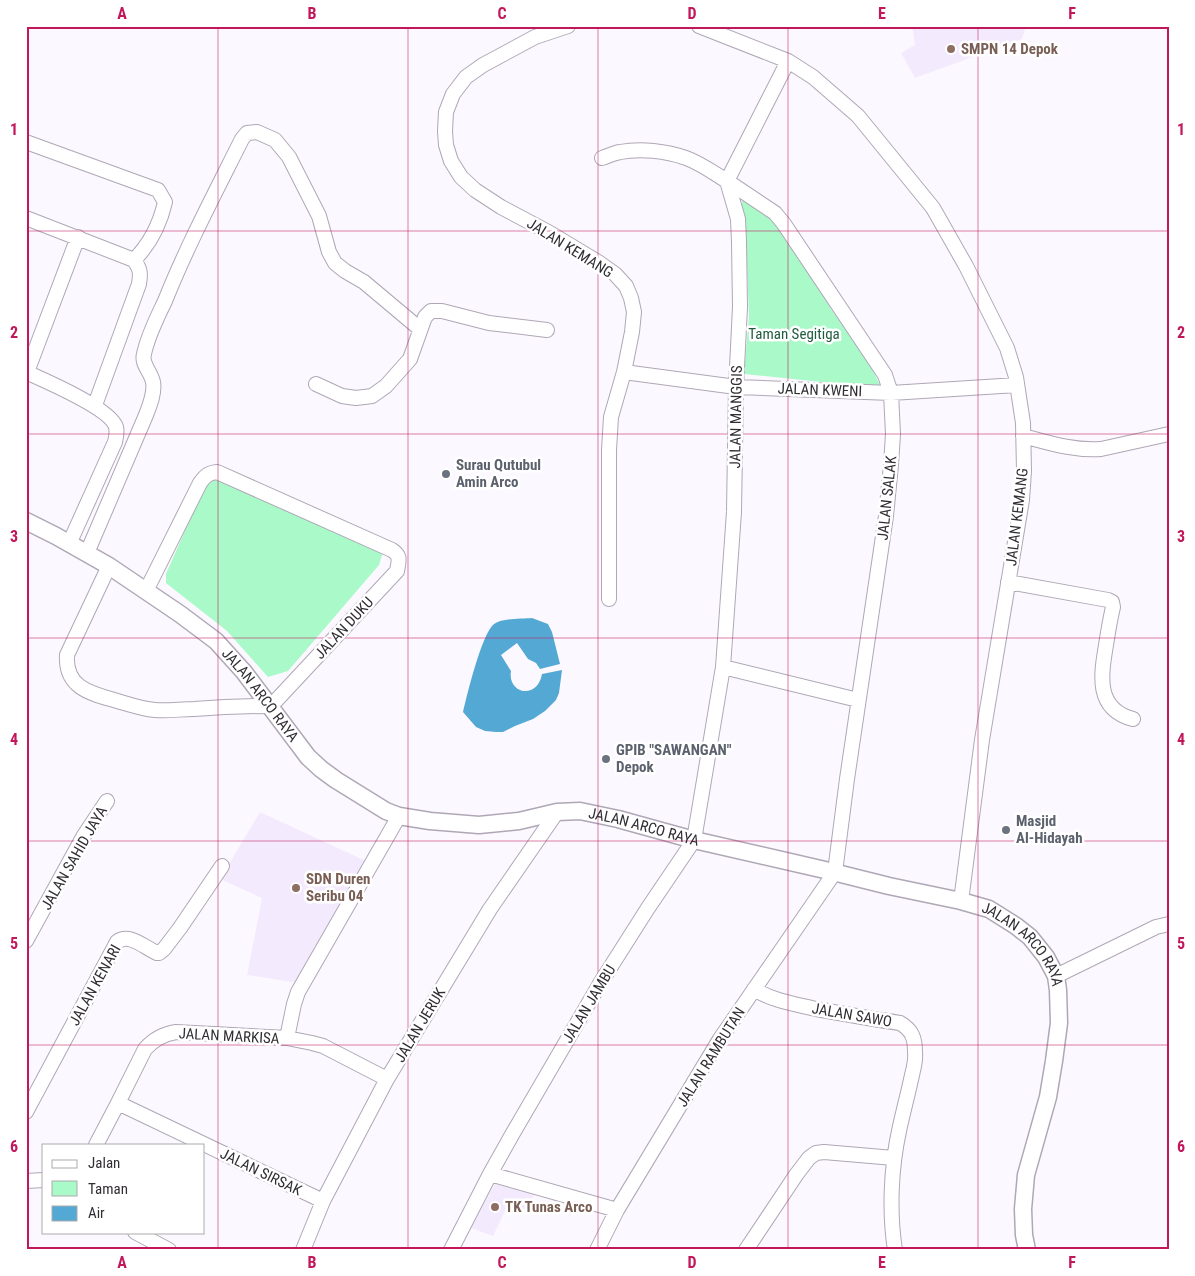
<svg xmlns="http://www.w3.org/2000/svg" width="1195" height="1276" viewBox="0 0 1195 1276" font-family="'Roboto Condensed',sans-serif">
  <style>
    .built { fill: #f4eafd }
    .green { fill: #a9f9c9 }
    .water { fill: #54a8d4 }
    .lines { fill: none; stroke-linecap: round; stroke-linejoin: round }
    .minor-casing { stroke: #afa7b6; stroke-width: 16 }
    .major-casing { stroke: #afa7b6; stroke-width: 19 }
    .minor { stroke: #fff; stroke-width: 14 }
    .major { stroke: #fff; stroke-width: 16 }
    .grid { fill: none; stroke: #c2185b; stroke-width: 1; stroke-opacity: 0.55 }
    .education-dot { fill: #8d6e63; stroke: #fff; stroke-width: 2 }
    .worship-dot { fill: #6b7280; stroke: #fff; stroke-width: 2 }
    .labels { text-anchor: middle; stroke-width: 5; stroke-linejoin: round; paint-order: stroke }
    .education-label { font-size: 15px; font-weight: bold; fill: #785e54; stroke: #fff; text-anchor: start }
    .street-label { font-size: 15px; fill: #302d33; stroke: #fff }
    .park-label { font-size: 15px; fill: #215b3d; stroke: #fff }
    .worship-label { font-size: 15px; font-weight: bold; fill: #5b616d; stroke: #fff; text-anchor: start }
    .neatline { fill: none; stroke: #c2185b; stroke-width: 2 }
    .grid-label { font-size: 16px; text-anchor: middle; font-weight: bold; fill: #c2185b }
  </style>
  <rect width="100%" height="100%" fill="#fcf8ff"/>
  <path class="built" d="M898,26H1026L1022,39L915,78L901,53L915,45L913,30Z
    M260,812L366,861L323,934L298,983L247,975L262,898L220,879Z
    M496,1182L535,1190L530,1210L508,1205L493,1236L471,1228Z"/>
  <path class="green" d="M743,200L750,201L777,218L831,309L869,363L880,385L870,387L744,374L749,315L745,219L741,205Z
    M209,476L383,552L379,565L288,671L268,677L227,631L166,583V574Z"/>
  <path class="water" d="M532,618L548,624L552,632L560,664L540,669L536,663L528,659L517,643L501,655L511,671C507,693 537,701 542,674L562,670L559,693L556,700L545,711L533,719L515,726L503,732H496L485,731L476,727L463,712C467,695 482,633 494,624C502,618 521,619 532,618Z"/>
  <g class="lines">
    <defs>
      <path id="minor" d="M568,26L535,37L483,65L466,77L453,94L446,112L445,131L446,145L451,161L461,177L475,190L501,207L550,233L598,262L615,274L626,286L631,298L634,312L632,332L624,372L611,417L609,450V599
        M699,26L788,61L813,77L858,116L933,208L966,266L1007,348L1016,377L1023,423L1024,471L1022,500L982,740L961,901
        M26,142L158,190L165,202C160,224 150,244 134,260L26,218
        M26,372C44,380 111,409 116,427C117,431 116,438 115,442L69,544
        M27,372L78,237
        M624,372L736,387L891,393L1017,385
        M316,384L342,396L356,398L372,396L386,386L410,359L425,317L431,311H442L489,323L547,330
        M95,405L139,284C141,272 140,269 134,260
        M1023,436C1049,443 1074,451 1101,449L1169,434
        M87,553L146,415C150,405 155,392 153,382C151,372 141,364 144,354C148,335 157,318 165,301C187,246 215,193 242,139L247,133L257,132L275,140L289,157L319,216L329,252L335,263L345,271L364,282L420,329
        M109,566L67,655C65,687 89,693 114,700C128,704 141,709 155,710C168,711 181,709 194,709C219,707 245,706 271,706L397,571C399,560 401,556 392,550L217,472C208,473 205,476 200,483L146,591
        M1008,582L1108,600L1112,602L1113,607C1110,620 1108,632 1106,645C1101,675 1095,709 1133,719
        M723,667L858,700
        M26,941L83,837L107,801
        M1056,976L1156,927L1169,924
        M754,989C773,1001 795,1004 816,1009C844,1014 872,1019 900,1023C912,1030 915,1038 915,1052C916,1060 914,1067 912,1075C908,1094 903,1112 899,1131C891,1168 889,1212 895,1250
        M287,1038L294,1004L298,992L399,816
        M118,1103L323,1201
        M26,1112L117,942C129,932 145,948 157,953H159L164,949L180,928L222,866
        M96,1145L118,1103L145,1049C154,1039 163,1034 176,1032L287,1038L312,1043L323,1046L387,1079
        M490,1174L617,1210
        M26,1181L44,1180
        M135,1232L169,1250
        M303,1250L323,1201L387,1079L490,909L557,812
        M451,1250L490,1174L513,1133L601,982L648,908L694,840L723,667L734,512L736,387L740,307L739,242L738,219L727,181C714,173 700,163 686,158C666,151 641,148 620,152C614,153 608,156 602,158
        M597,1250L617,1210L720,1039L835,872L847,779L886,516L891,465L893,434L891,393L885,375L784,224L775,213L727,181L788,61
        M746,1250L796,1175L809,1158L816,1153L824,1152L894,1158"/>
      <g id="major">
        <path id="s1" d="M26,521L56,536L109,566L180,614L216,641L244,672L308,757L321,769L336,780L386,811L399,816L430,821L479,825L519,821L557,812L580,811L618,819L694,840L825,870L889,886L961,901L989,909L1016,926L1030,937L1046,957L1056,976L1058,990L1059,1023L1054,1061L1048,1097L1026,1175L1023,1209L1024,1235L1027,1250"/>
      </g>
    </defs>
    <use href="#minor" class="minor-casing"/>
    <use href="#major" class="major-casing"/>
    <use href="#minor" class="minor"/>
    <use href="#major" class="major"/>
  </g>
  <path class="grid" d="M218,26V1250M408,26V1250M598,26V1250M788,26V1250M978,26V1250M26,231H1169M26,434H1169M26,638H1169M26,841H1169M26,1045H1169"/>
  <g class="education-dot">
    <circle cx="951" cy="49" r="5"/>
    <circle cx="296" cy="888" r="5"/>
    <circle cx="495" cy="1207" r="5"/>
  </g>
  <g class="worship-dot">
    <circle cx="446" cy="474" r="5"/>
    <circle cx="606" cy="759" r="5"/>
    <circle cx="1006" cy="830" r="5"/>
  </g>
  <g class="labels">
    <g class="education-label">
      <text x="961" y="54">SMPN 14 Depok</text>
      <text x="306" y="884">SDN Duren<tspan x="306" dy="17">Seribu 04</tspan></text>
      <text x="505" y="1212">TK Tunas Arco</text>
    </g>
    <g class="street-label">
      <text transform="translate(570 248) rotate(32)" y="5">JALAN KEMANG</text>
      <text transform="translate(820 390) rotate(2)" y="5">JALAN KWENI</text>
      <text transform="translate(736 417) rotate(-89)" y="5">JALAN MANGGIS</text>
      <text transform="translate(887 498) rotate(-84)" y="5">JALAN SALAK</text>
      <text transform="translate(1017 517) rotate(-83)" y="5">JALAN KEMANG</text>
      <text transform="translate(344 628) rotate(-47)" y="5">JALAN DUKU</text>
      <text dy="5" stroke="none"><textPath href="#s1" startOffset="295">JALAN ARCO RAYA</textPath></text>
      <text dy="5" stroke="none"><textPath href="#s1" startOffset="731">JALAN ARCO RAYA</textPath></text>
      <text transform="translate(74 858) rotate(-60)" y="5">JALAN SAHID JAYA</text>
      <text dy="5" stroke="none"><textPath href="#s1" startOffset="1136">JALAN ARCO RAYA</textPath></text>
      <text transform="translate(95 985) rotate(-61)" y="5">JALAN KENARI</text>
      <text transform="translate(589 1004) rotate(-59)" y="5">JALAN JAMBU</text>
      <text transform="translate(852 1015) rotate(10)" y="5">JALAN SAWO</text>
      <text transform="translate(420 1025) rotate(-59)" y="5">JALAN JERUK</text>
      <text transform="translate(229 1036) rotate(3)" y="5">JALAN MARKISA</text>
      <text transform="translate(711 1057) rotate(-58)" y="5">JALAN RAMBUTAN</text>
      <text transform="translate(261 1172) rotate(26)" y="5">JALAN SIRSAK</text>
    </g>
    <g class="park-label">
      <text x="794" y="339">Taman Segitiga</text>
    </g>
    <g class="worship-label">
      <text x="456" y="470">Surau Qutubul<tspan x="456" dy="17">Amin Arco</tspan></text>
      <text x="616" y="755">GPIB "SAWANGAN"<tspan x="616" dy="17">Depok</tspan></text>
      <text x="1016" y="826">Masjid<tspan x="1016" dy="17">Al-Hidayah</tspan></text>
    </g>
  </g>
  <rect width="1195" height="1276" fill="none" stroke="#ffffff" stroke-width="55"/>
  <rect x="42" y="1144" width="162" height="90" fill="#ffffff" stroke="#acabad"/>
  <rect x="52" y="1160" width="25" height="8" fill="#ffffff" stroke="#acabad"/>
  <text x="88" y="1168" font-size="15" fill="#302d33">Jalan</text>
  <rect x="52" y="1181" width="25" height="15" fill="#a9f9c9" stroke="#acabad"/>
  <text x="88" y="1194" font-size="15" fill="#302d33">Taman</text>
  <rect x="52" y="1206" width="25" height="15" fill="#54a8d4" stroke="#acabad"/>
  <text x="88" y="1218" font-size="15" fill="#302d33">Air</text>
  <rect x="28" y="28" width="1140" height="1220" class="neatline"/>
  <g class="grid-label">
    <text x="122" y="19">A</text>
    <text x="312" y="19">B</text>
    <text x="502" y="19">C</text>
    <text x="692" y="19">D</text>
    <text x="882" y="19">E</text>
    <text x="1072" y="19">F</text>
    <text x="14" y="135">1</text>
    <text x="1181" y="135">1</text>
    <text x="14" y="338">2</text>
    <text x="1181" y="338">2</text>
    <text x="14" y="542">3</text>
    <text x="1181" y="542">3</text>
    <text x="14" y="745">4</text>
    <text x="1181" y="745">4</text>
    <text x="14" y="949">5</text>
    <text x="1181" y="949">5</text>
    <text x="14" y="1152">6</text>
    <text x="1181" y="1152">6</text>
    <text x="122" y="1268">A</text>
    <text x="312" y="1268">B</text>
    <text x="502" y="1268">C</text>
    <text x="692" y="1268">D</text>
    <text x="882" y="1268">E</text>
    <text x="1072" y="1268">F</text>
  </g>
</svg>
